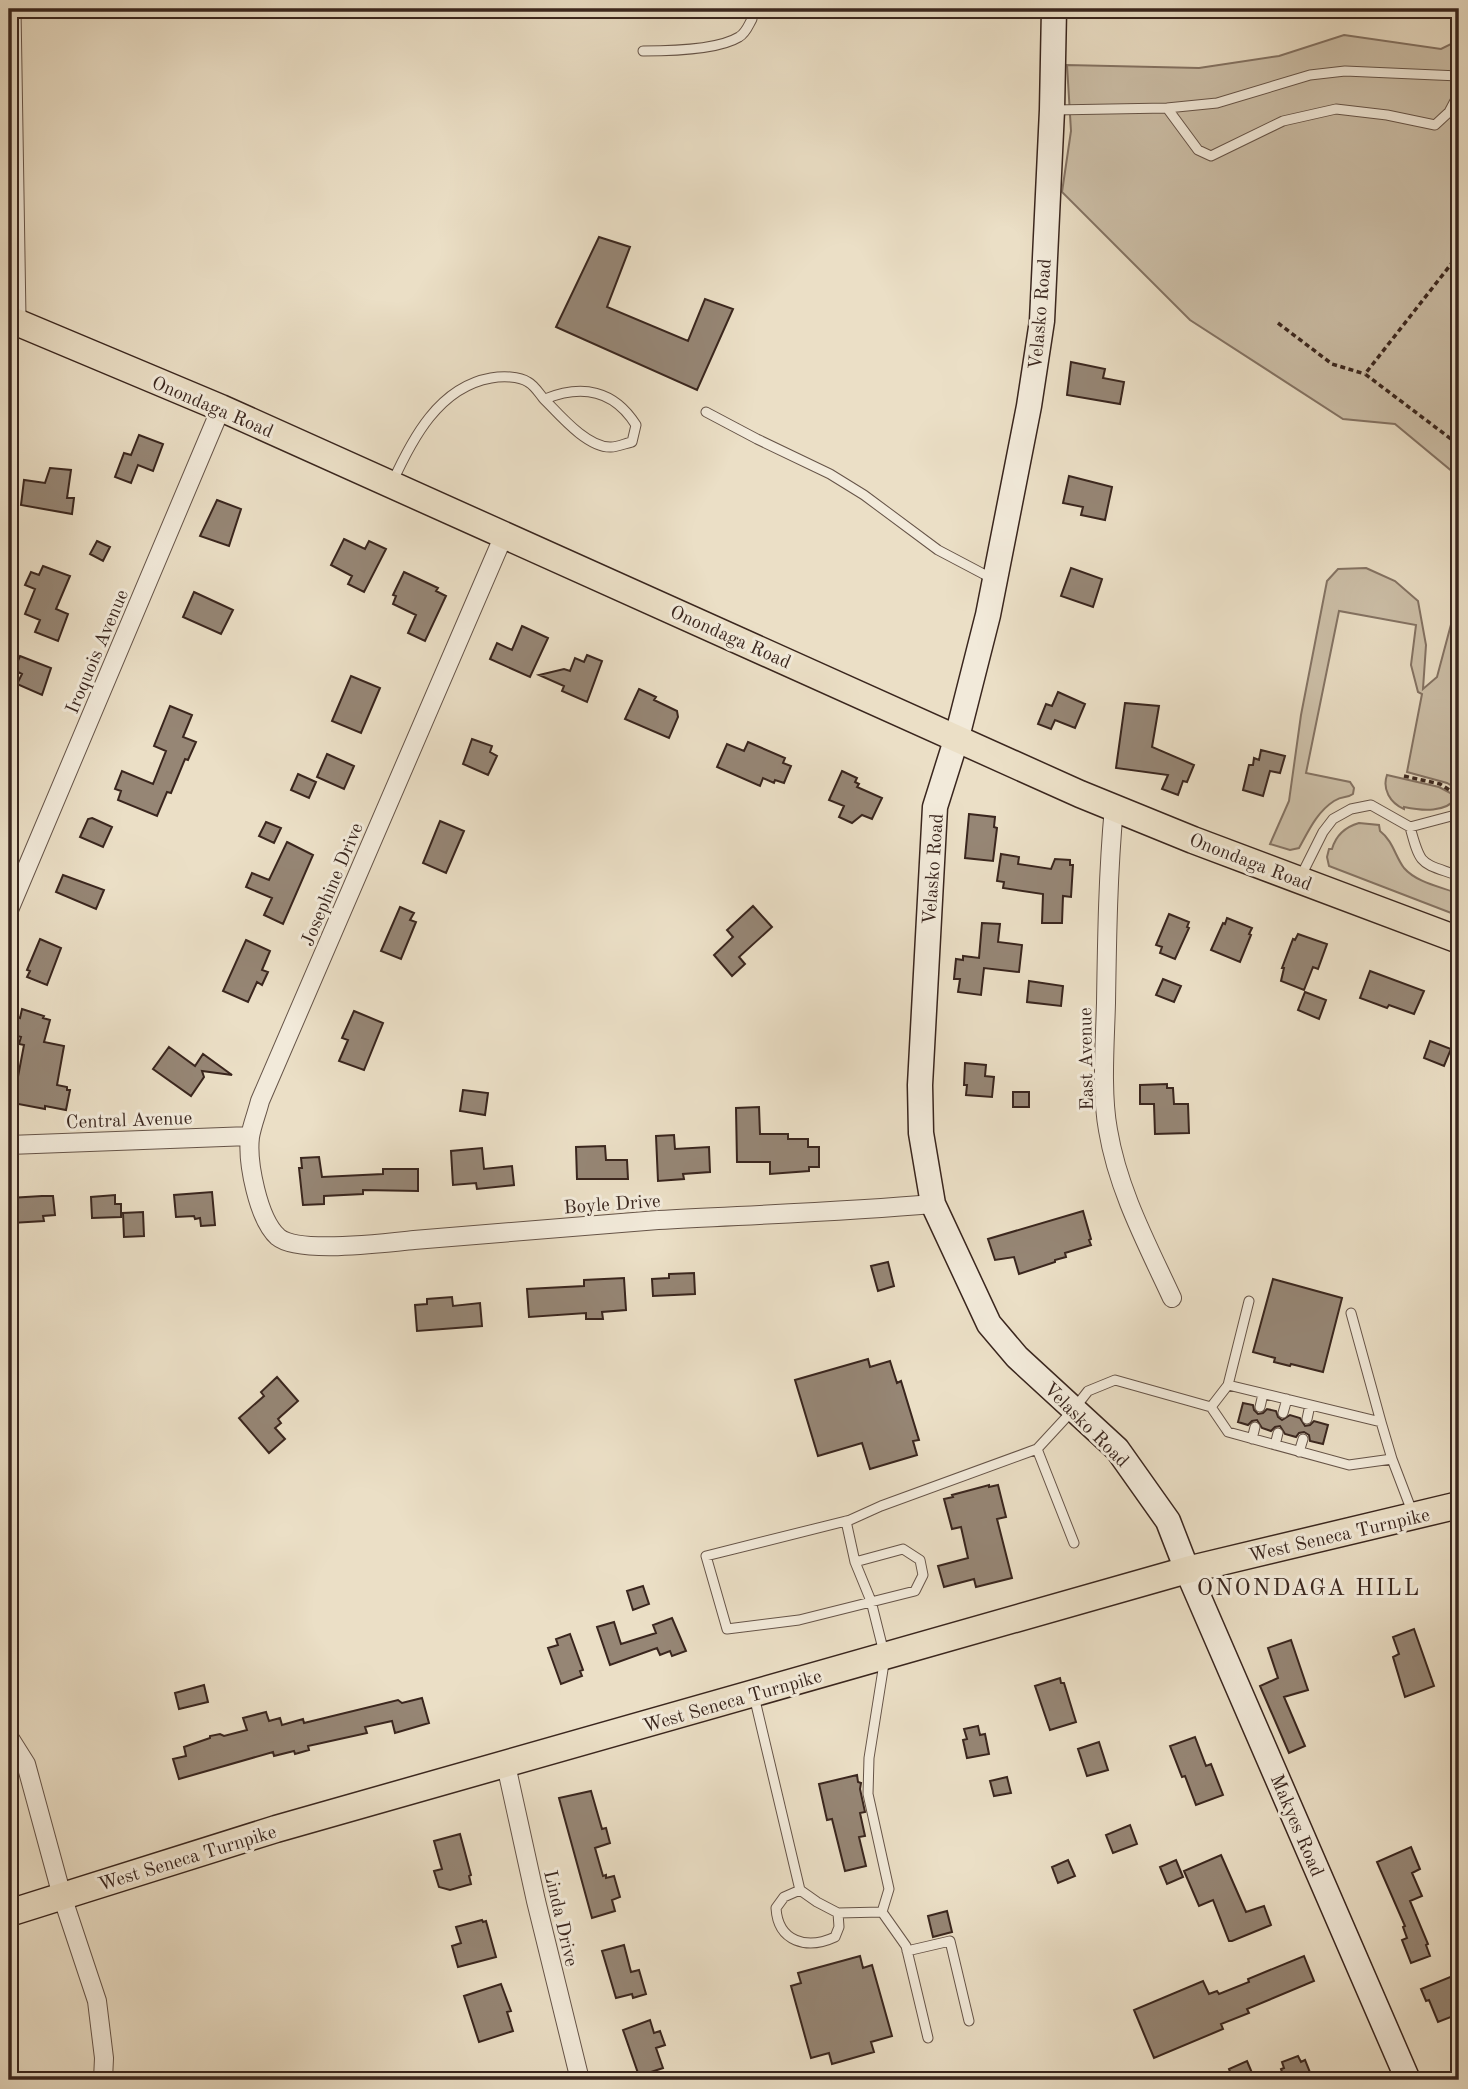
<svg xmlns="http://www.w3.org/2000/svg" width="1468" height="2089" viewBox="0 0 1468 2089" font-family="'Old Standard TT',serif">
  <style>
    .green { fill: #cdc0a9; stroke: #847364; stroke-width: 2 }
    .building { fill: #968675; stroke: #3a261e; stroke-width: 2 }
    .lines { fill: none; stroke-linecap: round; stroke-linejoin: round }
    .lane-casing { stroke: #665448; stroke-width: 11 }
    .street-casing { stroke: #665448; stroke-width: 20 }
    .secondary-casing { stroke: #3a261e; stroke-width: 27 }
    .primary-casing { stroke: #3a261e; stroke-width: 29 }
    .path { stroke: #3a261e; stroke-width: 3.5; stroke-dasharray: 5 3.5; stroke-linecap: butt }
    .lane { stroke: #f2eada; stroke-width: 9 }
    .street { stroke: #f2eada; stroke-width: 18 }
    .secondary { stroke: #f2eada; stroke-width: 24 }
    .primary { stroke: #ebdfc6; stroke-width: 26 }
    .labels { text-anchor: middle; stroke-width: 6; stroke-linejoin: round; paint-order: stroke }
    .street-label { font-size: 19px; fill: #3a261e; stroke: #f2eada }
    .quarter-label { font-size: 23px; letter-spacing: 2px; fill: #3a261e; stroke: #f2eada }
  </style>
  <rect width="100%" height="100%" fill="#ebdfc6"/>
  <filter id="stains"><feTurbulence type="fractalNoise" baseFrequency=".00286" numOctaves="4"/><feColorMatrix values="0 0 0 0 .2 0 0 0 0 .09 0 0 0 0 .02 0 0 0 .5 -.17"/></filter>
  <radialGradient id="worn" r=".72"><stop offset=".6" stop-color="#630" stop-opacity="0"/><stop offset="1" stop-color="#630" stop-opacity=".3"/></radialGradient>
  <path class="green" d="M1344,35L1441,49L1459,40V477L1395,424L1343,419L1190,320L1062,192L1071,131L1067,65L1199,68L1279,56Z
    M1366,568L1395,581L1418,601L1426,645L1423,689L1437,677L1453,617L1459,620V790L1447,783L1407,772L1422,694L1418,692L1411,665L1416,625L1339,611L1306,773L1350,782L1354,788L1353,794C1346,799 1344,795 1334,801C1317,812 1309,830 1299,848L1290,850L1270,844L1289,801L1301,715L1327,581L1338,569Z
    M1387,775L1439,787L1458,797C1445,813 1423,811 1404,807V809C1390,803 1382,789 1387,775Z
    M1359,823L1379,825L1380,831C1393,841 1395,856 1404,868C1417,883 1442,887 1459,894V916L1329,866L1327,857L1329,849H1332C1336,835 1345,827 1359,823Z"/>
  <path class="building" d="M599,237L630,247L607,307L688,341L705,299L733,309L697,390L556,327Z
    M1071,362L1105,369L1103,378L1124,382L1120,404L1067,395Z
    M139,435L163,444L153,471L138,465L131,483L115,477L124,453L131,455Z
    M50,468L71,470L67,498H74L72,514L21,505L24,480L45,483Z
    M1069,476L1112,487L1105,520L1081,515L1083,507L1063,503Z
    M217,500L241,509L229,546L200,536Z
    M344,539L365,549L369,541L386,549L364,592L348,584L352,576L331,565Z
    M97,541L110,547L103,561L90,554Z
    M43,566L70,576L56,609L68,614L58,641L35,632L40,620L25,614L35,589L25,585L31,572L39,575Z
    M1071,568L1102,579L1093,607L1061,596Z
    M404,572L438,588L436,591L446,596L425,641L408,633L416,615L393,604L396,596L393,595Z
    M194,592L233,610L221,634L183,617Z
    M522,626L548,638L530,677L490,659L497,643L512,650Z
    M587,655L602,661L587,702L562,691L564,686L539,675L564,669L570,671L575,658L584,662Z
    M20,656L51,668L42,695L17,684L22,674L14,670Z
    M351,676L380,688L361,733L332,721Z
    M639,689L656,697L654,700L677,711L678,717L669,738L625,719Z
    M1058,692L1085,704L1075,728L1055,720L1051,729L1038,724L1046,704L1052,706Z
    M1125,703L1159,706L1152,747L1194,765L1187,782L1183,781L1178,795L1162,789L1168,775L1116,768Z
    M170,706L192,715L183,737L196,742L188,760L185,759L171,793L167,792L157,816L118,800L121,791L115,789L122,771L153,784L166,751L154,746Z
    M472,739L492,746L490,752L497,756L488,775L463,764Z
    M748,742L785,758L783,763L791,766L784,783L775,780L774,783L763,778L760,786L717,767L727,744L744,751Z
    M1261,750L1285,756L1280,773L1270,771L1263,796L1243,790L1249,765H1253L1254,758L1259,760Z
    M327,754L354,766L344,789L317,777Z
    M842,771L857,778L855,782L859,784L857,787L882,798L872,819L862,815L852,823L839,817L844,806L829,800Z
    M298,774L316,782L309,798L291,790Z
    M969,814L995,817L994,827L997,828L993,861L965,858Z
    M92,818L112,827L103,847L80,837L88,819Z
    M440,821L464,831L446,873L423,863Z
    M266,822L281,828L274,843L259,836Z
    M287,842L313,855L283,924L264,915L272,898L246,887L252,873L269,880Z
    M1001,854L1019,857L1018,864L1051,869L1055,859L1070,860V865H1073L1071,897L1063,896L1062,923H1042L1043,894L1003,888L1004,882L997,881Z
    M63,875L104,890L96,909L56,892Z
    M753,906L772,927L739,957L745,964L732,976L714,955L733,937L727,930Z
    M400,907L414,913L410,920L416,922L401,959L381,951Z
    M1169,914L1189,922L1187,927L1189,928L1175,959L1160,953L1162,947L1156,945Z
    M1227,918L1252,928L1249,934L1251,935L1240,962L1211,950L1223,923L1225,924Z
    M982,923L1000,924L998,942L1022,945L1019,972L984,968L981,995L958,992L960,979H954L956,959L963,960V956L979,958Z
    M1298,934L1327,944L1318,969L1313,967L1304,990L1281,981L1284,968H1282L1293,939L1295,940Z
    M40,939L61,948L47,985L27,977L30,971L27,970Z
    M246,940L270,951L262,970L268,972L262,985L257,982L248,1002L223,991Z
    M1370,971L1424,991L1414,1014L1389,1005L1387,1008L1360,998Z
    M1163,979L1181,986L1174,1002L1156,995Z
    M1029,981L1063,986L1061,1006L1027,1002Z
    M1305,992L1326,1000L1319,1019L1298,1010Z
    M22,1009L44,1016L43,1018L50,1020L44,1042L64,1046L57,1085L67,1087V1090H70L66,1110L45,1106V1109L13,1103L24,1045L19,1044L21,1037L10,1034L16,1016L20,1018Z
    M354,1011L383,1023L364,1070L339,1061L348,1040L342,1038Z
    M1430,1041L1451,1049L1444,1066L1424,1058Z
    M169,1047L195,1066L203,1054L232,1075L202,1071L204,1077L191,1096L153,1069Z
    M965,1063L986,1065L985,1076L994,1077L992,1097L966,1095L967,1085H964Z
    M1167,1084V1088H1173L1174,1104H1188L1189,1133L1155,1134L1154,1104H1140V1085Z
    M463,1090L488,1093L485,1115L460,1111Z
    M1013,1092H1029V1107H1013Z
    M759,1107L760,1134H788V1139H808V1147H819V1167H809V1171L770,1174V1162H737L736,1108Z
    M674,1135L675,1149L709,1147L710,1172L683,1174L684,1179L658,1181L656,1136Z
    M605,1146L606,1160H627L628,1179H577L576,1147Z
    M482,1148L484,1169L512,1166L514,1185L477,1189L476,1183L453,1185L451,1151Z
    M319,1157L322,1177L383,1174V1169H418V1191L363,1190V1194L324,1196V1204L303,1205L299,1168H302L301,1158Z
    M212,1192L215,1225L201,1226L200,1218L195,1219L194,1216L176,1217L174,1195Z
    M115,1195V1204H121V1217L92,1218L91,1197Z
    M42,1196H53L55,1215L43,1216L44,1221L12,1223L10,1198Z
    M1083,1211L1091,1239L1089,1240L1091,1245L1065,1253L1066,1257L1055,1260V1262L1019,1274L1014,1257L995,1260L988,1239Z
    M143,1212L144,1236L124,1237L123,1213Z
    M888,1262L894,1286L878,1291L871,1266Z
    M694,1273L695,1294L653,1296L652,1279L669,1278V1274Z
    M624,1278L626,1310L602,1312L603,1319H586V1313L529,1317L527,1289L584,1286V1280Z
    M1273,1279L1342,1298L1323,1372L1291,1364L1290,1366L1274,1362L1275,1358L1253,1352Z
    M452,1297L453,1306L480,1303L482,1326L417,1331L415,1305L427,1304V1299Z
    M868,1359L870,1367L890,1361L897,1383L901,1381L919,1440L913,1441L917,1455L870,1469L862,1443L818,1456L795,1380Z
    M277,1377L298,1401L278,1419L281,1423L275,1428L285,1439L269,1453L239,1418L264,1396L261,1392Z
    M1243,1403L1253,1405L1254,1410L1258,1414L1263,1413L1267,1409L1276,1411L1278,1417L1282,1420L1290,1415L1300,1418L1305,1426L1310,1425L1314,1421L1328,1425L1323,1444L1310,1441L1309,1435L1304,1432L1299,1433L1296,1437L1285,1434L1280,1426L1275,1427L1271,1431L1262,1428L1257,1420L1252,1421L1248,1425L1238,1422Z
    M989,1485V1487L998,1485L1006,1517L997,1519L1012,1578L976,1587L974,1579L944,1587L938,1566L968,1558L961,1527L952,1529L944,1499L953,1497L952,1495Z
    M643,1586L649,1604L633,1610L627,1591Z
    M672,1618L686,1651L672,1656L670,1651L660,1655L657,1648L610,1665L597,1627L614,1622L621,1644L656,1633L653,1625Z
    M1414,1629L1434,1686L1405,1697L1393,1657L1399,1654L1393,1637Z
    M570,1634L583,1670L580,1671L582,1676L561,1684L548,1648L558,1645L556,1639Z
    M1291,1640L1308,1690L1284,1697L1305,1746L1289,1753L1260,1686L1278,1678L1268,1648Z
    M1060,1678L1061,1683H1064L1076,1722L1050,1730L1035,1686Z
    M204,1685L208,1702L179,1709L175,1693Z
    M422,1698L429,1723L395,1733L392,1721L365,1727L367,1733L308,1746L309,1750L295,1754L294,1751L274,1756L273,1752L179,1779L173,1759L186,1756L184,1747L210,1738V1736L220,1734L224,1736L247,1730L243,1718L266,1712L269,1721L280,1718L282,1725L303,1719L304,1723L398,1700L402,1703Z
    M978,1726L980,1735L985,1734L989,1754L967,1758L963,1740L967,1739L964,1729Z
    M1195,1737L1206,1766L1211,1764L1223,1795L1196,1805L1185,1776L1182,1777L1170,1746Z
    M1099,1742L1108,1770L1087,1776L1078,1749Z
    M857,1775L858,1782L861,1783L860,1789L865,1812L860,1813L865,1836L859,1837L866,1866L845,1871L832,1819L827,1820L819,1784Z
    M1007,1777L1011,1793L994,1796L990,1781Z
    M591,1791L602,1829L606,1828L610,1843L595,1848L603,1876L606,1875V1878L614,1876L620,1897L612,1900L615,1911L592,1918L559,1798Z
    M1130,1825L1137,1844L1113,1853L1106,1835Z
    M460,1834L471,1875L469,1876L471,1884L450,1890L439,1887L434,1871L442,1869L434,1841Z
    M1411,1847L1420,1869L1412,1873L1422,1896L1410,1901L1428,1944L1426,1945L1430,1956L1411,1963L1402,1940L1407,1938L1403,1927L1405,1926L1377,1862Z
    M1221,1855L1246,1912L1264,1906L1271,1925L1232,1941H1229L1213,1900L1199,1906L1184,1871Z
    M1068,1860L1075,1876L1058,1883L1052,1867Z
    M1176,1860L1183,1877L1167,1884L1160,1867Z
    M947,1911L952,1932L933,1937L928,1916Z
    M482,1920L483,1922L486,1921L496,1957L458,1967L452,1946L461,1943L456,1927Z
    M624,1945L631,1972L639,1970L646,1994L633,1998L632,1994L616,1998L602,1951Z
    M860,1956L863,1968L872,1965L892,2036L871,2042L874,2052L832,2064L829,2053L811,2058L791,1986L801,1983L798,1973Z
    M1304,1956L1314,1981L1247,2009L1249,2013L1221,2024L1223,2029L1154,2058L1134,2010L1203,1981L1209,1994L1217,1991L1219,1994L1249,1982L1248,1979Z
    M1455,1975L1459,1986V2006L1453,2008L1456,2015L1438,2022L1429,2000L1426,2001L1421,1989Z
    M501,1984L511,2011L507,2012L513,2031L479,2042L464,1996Z
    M650,2020L654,2033L660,2031L665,2045L656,2048L663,2068L639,2076L623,2030Z
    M1298,2056L1301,2062L1305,2060L1313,2080H1285L1281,2069L1284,2068L1282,2062Z
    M1247,2061L1255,2080H1233L1229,2069Z"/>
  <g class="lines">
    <defs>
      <path id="lane" d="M16,9L21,318
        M643,51C667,51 718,50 739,37C746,33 748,26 752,19L749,9
        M1167,108L1198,150L1211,156L1283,121L1336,109L1387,115L1435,125L1449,112L1459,93
        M1054,110L1167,108L1217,103L1310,75L1345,71L1459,76
        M706,412L757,439L830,474L864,495L938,550L993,579
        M392,483C412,439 439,387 491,378C502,376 519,376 528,382C534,385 539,393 543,398C559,414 587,448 611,447C618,447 626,443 632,442L636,425C614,390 582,384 545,399
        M1410,827C1421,868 1421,862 1459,876
        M1300,878L1323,832L1333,819L1351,809L1371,805L1410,827L1459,814
        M1351,1313L1381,1422
        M1228,1385L1381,1422L1392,1459
        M1211,1407L1228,1385L1249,1301
        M1260,1407L1263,1394
        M1283,1413L1287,1399
        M1307,1419L1310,1405
        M1252,1439L1255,1427
        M1275,1445L1278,1433
        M1037,1449L1074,1543
        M1299,1452L1303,1439
        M846,1521L855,1562L871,1601L885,1657L869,1758L868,1794L889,1889L882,1912
        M855,1562L903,1549L920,1560L923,1575L915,1591L799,1620L727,1629L706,1556L850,1520L881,1506L1037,1449L1074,1409L1088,1391L1115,1380L1211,1407L1228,1432L1349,1465L1392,1459L1413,1514
        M754,1696L800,1890L817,1902L838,1913L882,1912L906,1946L928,2038
        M800,1890L784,1897L776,1908C778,1942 807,1950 835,1937L839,1927L838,1913
        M907,1951L950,1941L969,2021"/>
      <path id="street" d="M504,535L260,1101C257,1113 252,1125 250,1137C247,1162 258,1219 278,1237C298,1254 386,1243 414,1240C495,1234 576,1226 658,1220C749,1215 841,1212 933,1204
        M1114,807C1108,872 1107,937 1106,1003C1105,1042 1101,1092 1108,1130C1118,1190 1147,1244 1172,1298
        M9,910L221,408
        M9,1145L250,1136
        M9,1737L26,1764L62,1896L97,2001L104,2058L103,2080
        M506,1765L536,1901L580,2080"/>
      <path id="secondary" d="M1054,9L1052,110L1042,321L1029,406L988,615L957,737L935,807L920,1085L921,1133L933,1204L989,1324L1017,1357L1117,1449L1168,1521L1187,1570L1408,2080"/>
      <path id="primary" d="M9,319L221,408L1080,794L1193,840L1459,940
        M9,1913L276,1829L1187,1570L1459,1505"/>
    </defs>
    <use href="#lane" class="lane-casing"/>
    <use href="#street" class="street-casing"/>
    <use href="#secondary" class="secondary-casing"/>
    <use href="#primary" class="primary-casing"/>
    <path class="path" d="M1452,143L1459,148
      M1459,254L1365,374L1459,445
      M1278,323L1332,364L1365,374
      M1404,776L1440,784L1459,796"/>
    <use href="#lane" class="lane"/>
    <use href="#street" class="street"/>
    <use href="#secondary" class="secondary"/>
    <use href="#primary" class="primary"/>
  </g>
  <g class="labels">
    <g class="street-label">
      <text transform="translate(1039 314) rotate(-85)" y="7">Velasko Road</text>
      <text transform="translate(213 406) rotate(23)" y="7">Onondaga Road</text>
      <text transform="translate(731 636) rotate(24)" y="7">Onondaga Road</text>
      <text transform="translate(96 651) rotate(-67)" y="7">Iroquois Avenue</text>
      <text transform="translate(1251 861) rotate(21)" y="7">Onondaga Road</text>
      <text transform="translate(932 869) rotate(-86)" y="7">Velasko Road</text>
      <text transform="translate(331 884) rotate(-67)" y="7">Josephine Drive</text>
      <text transform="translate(1085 1059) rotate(-91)" y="7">East Avenue</text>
      <text transform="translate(129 1119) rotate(-2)" y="7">Central Avenue</text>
      <text transform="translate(612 1203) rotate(-4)" y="7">Boyle Drive</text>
      <text transform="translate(1087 1424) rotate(45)" y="7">Velasko Road</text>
      <text transform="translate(1339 1534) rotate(-13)" y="7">West Seneca Turnpike</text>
      <text transform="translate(732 1700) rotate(-16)" y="7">West Seneca Turnpike</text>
      <text transform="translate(1298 1825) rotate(67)" y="7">Makyes Road</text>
      <text transform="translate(187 1857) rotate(-17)" y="7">West Seneca Turnpike</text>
      <text transform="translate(562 1918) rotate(77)" y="7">Linda Drive</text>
    </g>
    <g class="quarter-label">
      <text x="1309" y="1595">ONONDAGA HILL</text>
    </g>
  </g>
  <rect width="1468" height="2089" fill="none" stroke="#ebdfc6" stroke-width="35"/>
  <rect x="10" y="10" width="1447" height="2068" fill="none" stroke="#3a261e" stroke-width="3.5"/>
  <rect x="18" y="18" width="1433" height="2054" fill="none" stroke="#3a261e" stroke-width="2"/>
  <rect width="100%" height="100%" filter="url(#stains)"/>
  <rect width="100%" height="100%" fill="url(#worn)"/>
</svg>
